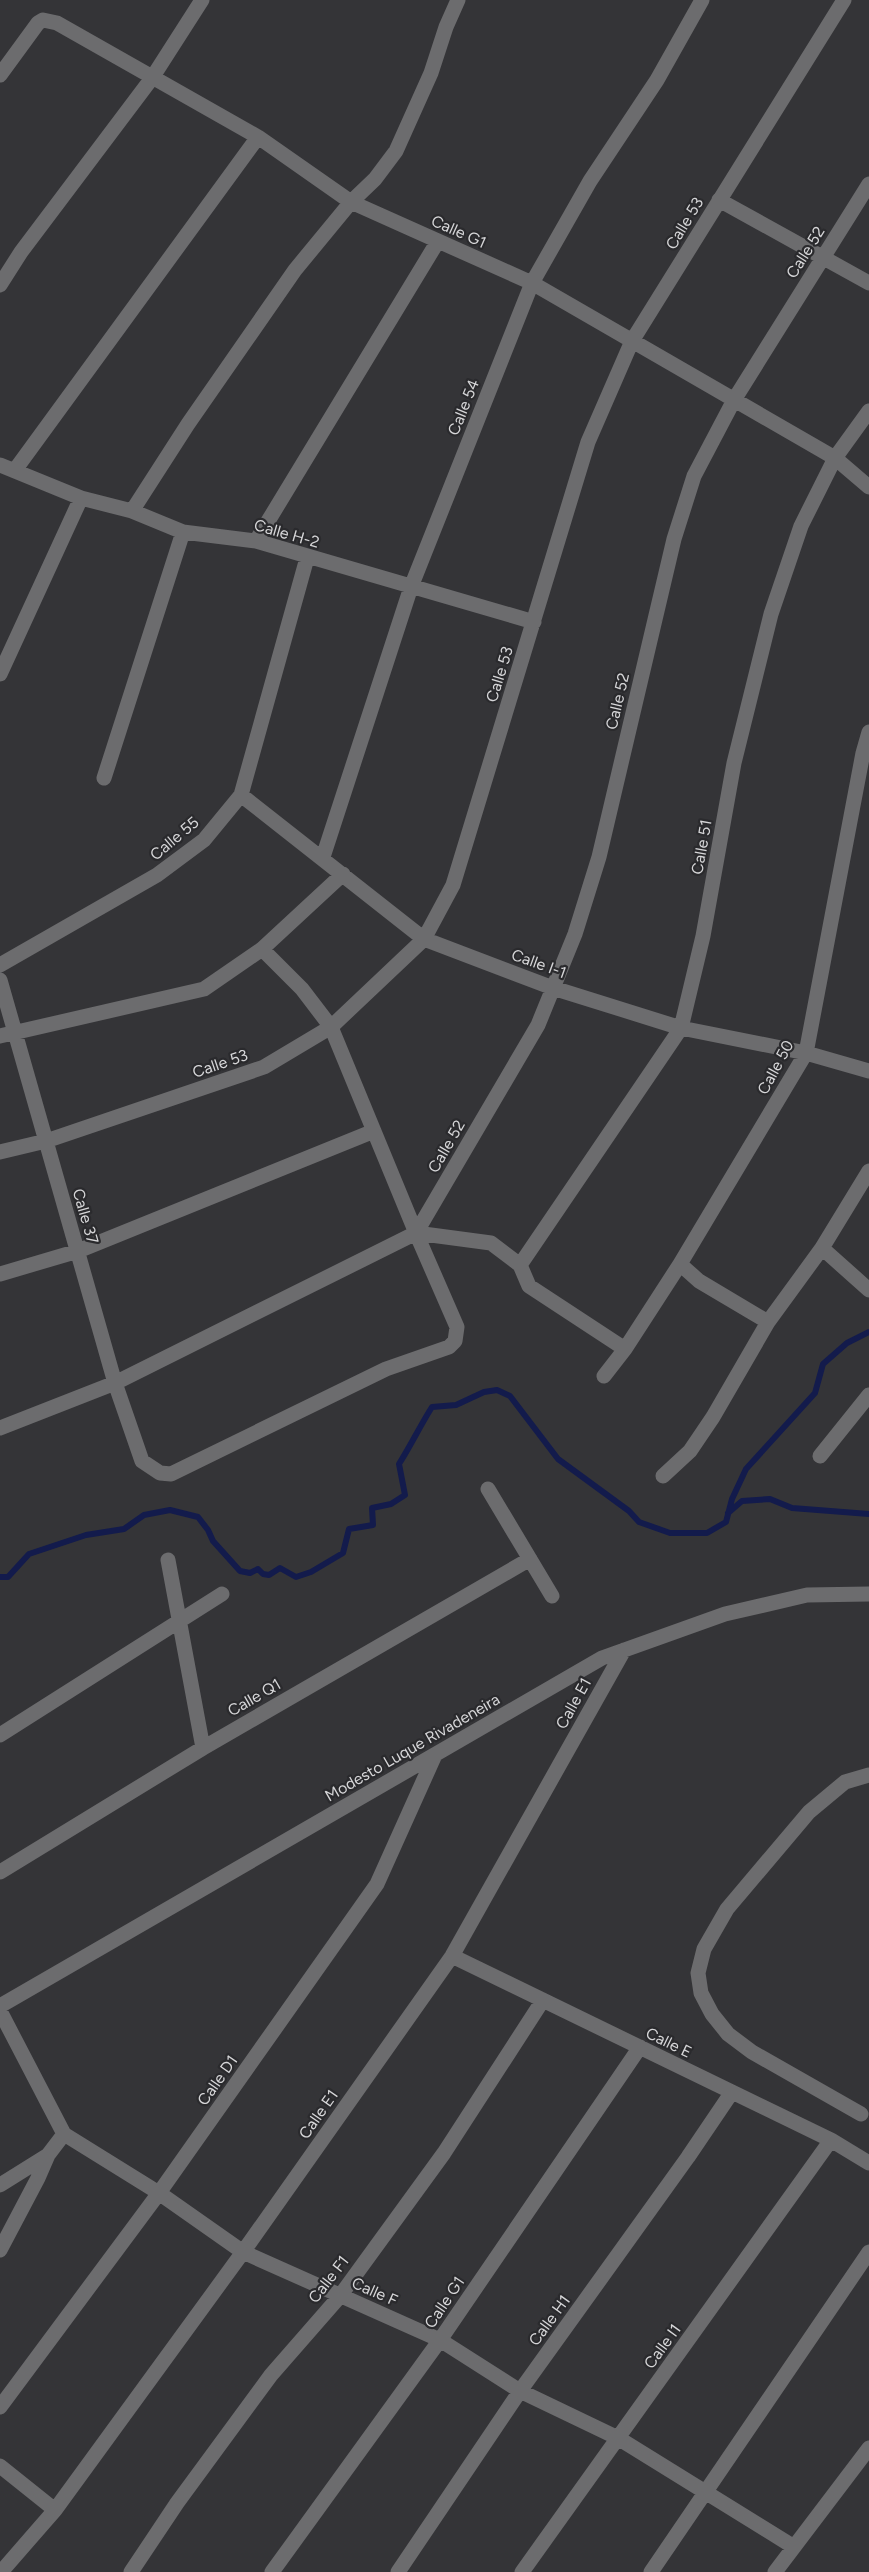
<svg xmlns="http://www.w3.org/2000/svg" width="869" height="2572" viewBox="0 0 869 2572" font-family="Figtree,sans-serif">
  <style>
    .lines { fill: none; stroke-linecap: round; stroke-linejoin: round }
    .stream { stroke: #131b4c; stroke-width: 6 }
    .minor { stroke: #6c6c6e; stroke-width: 15 }
    .labels { text-anchor: middle; stroke-width: 4.5; stroke-linejoin: round; paint-order: stroke }
    .street-label { font-size: 16px; fill: #d6d6d8; stroke: #2a2a2d }
  </style>
  <rect width="100%" height="100%" fill="#343437"/>
  <g class="lines">
    <path class="stream" d="M728,1513L742,1501L770,1499L792,1508L869,1514
      M0,1577H8L29,1554L86,1535L124,1529L144,1515L170,1510L198,1517L208,1530L213,1541L240,1571L250,1573L258,1569L263,1574L269,1575L280,1568L296,1577L311,1572L343,1553L349,1529L373,1525L372,1508L391,1504L405,1495L399,1464C411,1445 420,1426 432,1407L456,1405L484,1392L497,1390L510,1396L558,1459L629,1511L639,1522L670,1533H707L726,1522L732,1499L746,1469L815,1393L823,1364L847,1343L869,1332"/>
    <path class="minor" d="M0,75L38,23L43,20L57,23L258,137L351,202L532,283L835,458L869,487
      M719,200L869,283
      M0,285L21,252L152,78L202,0
      M0,465L81,498L132,511L183,532L256,541L534,622
      M15,470L258,137
      M132,511L188,424L295,270L351,202L375,179L396,151L431,73L446,27L458,0
      M256,541L438,241
      M0,674L81,498
      M104,778L183,532
      M241,795L424,939L553,988L681,1028L806,1053L869,1071
      M323,857L411,587L532,283L590,181L657,80L702,0
      M0,965L157,875L204,840L241,795L307,558
      M0,980L115,1383L142,1461L160,1473L171,1474L386,1369L449,1347L455,1341L457,1327L416,1233L331,1027L302,989L262,949
      M0,1036L204,989L262,949L343,874
      M0,1152L46,1141L264,1067L331,1027L424,939L453,885L588,442L632,341L844,0
      M416,1233L538,1025L575,934L599,857L674,539L694,476L734,400L869,184
      M822,1248L869,1290
      M680,1264L699,1281L768,1322
      M520,1265L681,1028L703,936L734,763L771,614L801,526L835,458L869,411
      M0,1274L78,1251L374,1131
      M604,1376L625,1349L680,1264L806,1053L863,753L869,732
      M0,1428L115,1383L416,1233L491,1243L520,1265L529,1286L625,1349
      M820,1456L869,1395
      M663,1476L690,1451L713,1417L768,1322L822,1248L869,1171
      M488,1489L552,1596
      M168,1560L203,1748
      M0,1735L222,1594
      M0,1872L203,1748L530,1559
      M452,1956L831,2140L869,2163
      M0,2006L602,1658L725,1614L807,1595L869,1594
      M0,2011L64,2134L159,2193L243,2252L440,2340L520,2391L618,2438L794,2547
      M861,2114L752,2052L728,2034L712,2014L701,1993L698,1973L704,1949L727,1909L809,1812L845,1782L869,1775
      M0,2185L48,2155L64,2134
      M0,2250L38,2178L48,2155
      M0,2407L159,2193L377,1884L435,1755
      M0,2466L55,2510
      M1,2572L55,2510L243,2252L452,1956L624,1650
      M131,2572L177,2503L271,2375L340,2296L444,2153L543,2000
      M272,2572L440,2340L640,2047
      M398,2572L520,2391L688,2157L732,2092
      M522,2572L831,2140
      M651,2572L869,2252
      M775,2572L869,2448"/>
  </g>
  <g class="labels">
    <g class="street-label">
      <text transform="translate(684 223) rotate(-59)" y="6">Calle 53</text>
      <text transform="translate(459 231) rotate(24)" y="6">Calle G1</text>
      <text transform="translate(805 252) rotate(-58)" y="6">Calle 52</text>
      <text transform="translate(463 407) rotate(-68)" y="6">Calle 54</text>
      <text transform="translate(287 533) rotate(16)" y="6">Calle H-2</text>
      <text transform="translate(499 674) rotate(-73)" y="6">Calle 53</text>
      <text transform="translate(617 701) rotate(-77)" y="6">Calle 52</text>
      <text transform="translate(174 838) rotate(-40)" y="6">Calle 55</text>
      <text transform="translate(701 847) rotate(-80)" y="6">Calle 51</text>
      <text transform="translate(539 963) rotate(20)" y="6">Calle I-1</text>
      <text transform="translate(220 1063) rotate(-19)" y="6">Calle 53</text>
      <text transform="translate(775 1067) rotate(-62)" y="6">Calle 50</text>
      <text transform="translate(446 1146) rotate(-60)" y="6">Calle 52</text>
      <text transform="translate(86 1216) rotate(74)" y="6">Calle 37</text>
      <text transform="translate(254 1697) rotate(-30)" y="6">Calle Q1</text>
      <text transform="translate(573 1703) rotate(-61)" y="6">Calle E1</text>
      <text transform="translate(412 1747) rotate(-30)" y="6">Modesto Luque Rivadeneira</text>
      <text transform="translate(669 2042) rotate(26)" y="6">Calle E</text>
      <text transform="translate(217 2080) rotate(-55)" y="6">Calle D1</text>
      <text transform="translate(318 2114) rotate(-55)" y="6">Calle E1</text>
      <text transform="translate(328 2279) rotate(-52)" y="6">Calle F1</text>
      <text transform="translate(375 2291) rotate(24)" y="6">Calle F</text>
      <text transform="translate(444 2302) rotate(-56)" y="6">Calle G1</text>
      <text transform="translate(549 2320) rotate(-54)" y="6">Calle H1</text>
      <text transform="translate(662 2346) rotate(-54)" y="6">Calle I1</text>
    </g>
  </g>
</svg>
